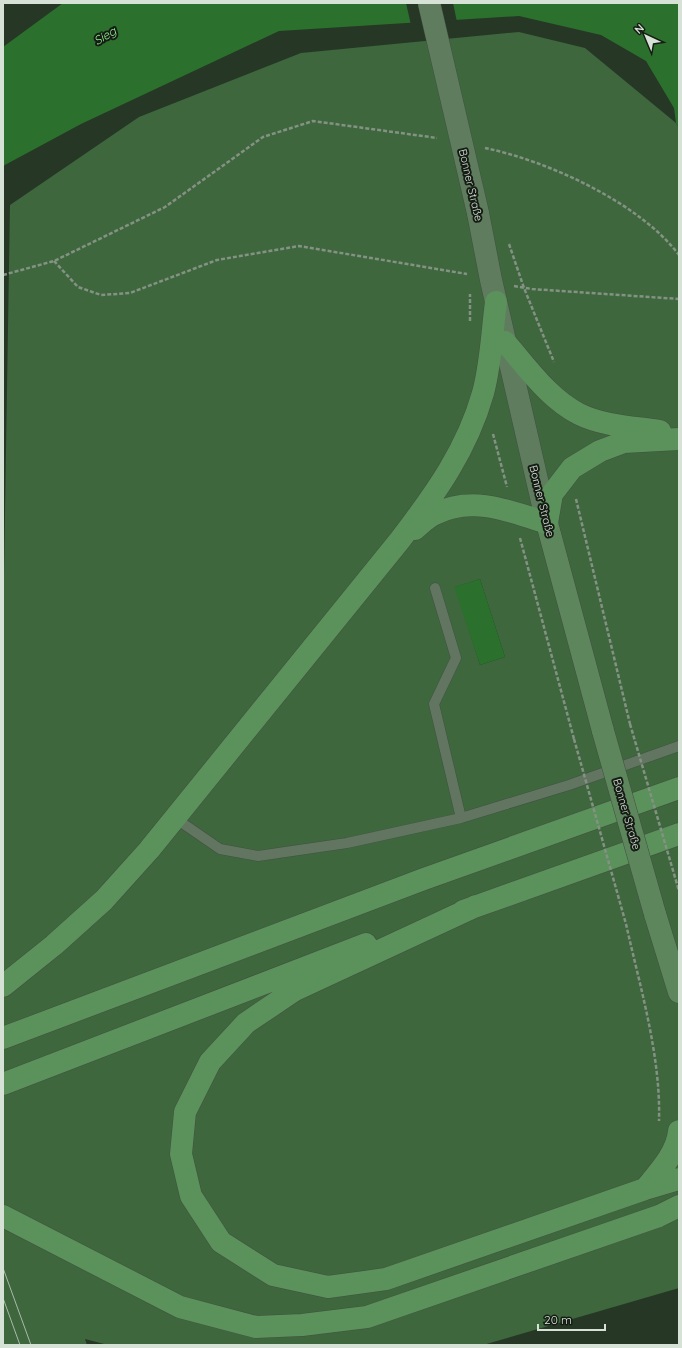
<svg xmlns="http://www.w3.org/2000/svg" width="682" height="1348" viewBox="0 0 682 1348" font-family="Quicksand,sans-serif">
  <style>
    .green { fill: #3e673d; fill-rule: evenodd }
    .water { fill: #2c702e }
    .pier { fill: #263725 }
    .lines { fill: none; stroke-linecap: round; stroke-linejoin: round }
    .lane-casing { stroke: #425142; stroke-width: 11 }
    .secondary-casing { stroke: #425142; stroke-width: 23 }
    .primary-casing { stroke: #425142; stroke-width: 23 }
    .highway-casing { stroke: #425142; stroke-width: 23 }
    .path { stroke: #849283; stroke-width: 2.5; stroke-dasharray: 4 2; stroke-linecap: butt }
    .lane { stroke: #617560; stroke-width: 10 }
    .secondary { stroke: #5f7d5e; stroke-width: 22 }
    .primary { stroke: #5d865c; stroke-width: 22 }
    .highway { stroke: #5b915a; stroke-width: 22 }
    .tram { stroke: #acb9ab; stroke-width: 1 }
    .secondary-bridge-casing { stroke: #425142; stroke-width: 23; stroke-linecap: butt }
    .primary-bridge-casing { stroke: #425142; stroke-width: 23; stroke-linecap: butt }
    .path-bridge { stroke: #849283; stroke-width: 2.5; stroke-dasharray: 4 2; stroke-linecap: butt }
    .secondary-bridge { stroke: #5f7d5e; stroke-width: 22 }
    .primary-bridge { stroke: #5d865c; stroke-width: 22 }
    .labels { text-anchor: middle; stroke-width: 4; stroke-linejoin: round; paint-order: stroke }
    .street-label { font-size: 11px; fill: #d7e2d6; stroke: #141c14 }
    .water-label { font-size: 12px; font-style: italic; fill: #93ed91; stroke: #141c14 }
  </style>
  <rect width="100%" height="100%" fill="#263725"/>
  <path class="green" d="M519,32L585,48L676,123L679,128V1288L483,1345H108L85,1339L87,1345H3V636L10,205L139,117L301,53ZM480,579L505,657L480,665L455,587Z"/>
  <path class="water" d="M63,3H679V128L676,123L674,108L646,61L601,35L519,16L279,31L81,124L3,166V47Z
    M480,579L505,657L480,665L454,587Z"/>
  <path class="pier" d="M406,3H453L457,22L411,25Z"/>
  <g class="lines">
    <defs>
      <path id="lane" d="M435,588L456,658L434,704L461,818
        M175,818L220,849L258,856L347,843L461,818L569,785L679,746"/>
      <path id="secondary" d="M478,213L491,280L547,523"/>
      <path id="primary" d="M547,523L603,731
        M655,914L679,992"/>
      <path id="highway" d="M505,342C528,368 548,398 579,414C603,426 634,427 660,431
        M415,529C421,524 428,517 435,514C472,495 510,511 547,523L552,494L572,468L600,451L624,442L679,439
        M476,906L295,990L246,1023L210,1062L185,1112L181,1154L191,1196L221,1242L273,1275L328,1287L386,1279L645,1189L679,1179
        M463,911L679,834
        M3,986L54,945L104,900L149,850L400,540C435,494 467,450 483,393C491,364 492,332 496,302
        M3,1038L424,879L679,788
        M3,1084L366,944
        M645,1189C659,1172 677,1153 679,1131
        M3,1216L180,1307L256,1327L302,1325L367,1317L659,1216L679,1206"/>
    </defs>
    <use href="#lane" class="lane-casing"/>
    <use href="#secondary" class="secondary-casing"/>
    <use href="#primary" class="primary-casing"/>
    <use href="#highway" class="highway-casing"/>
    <path class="path" d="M485,148C548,161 640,203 679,255
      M509,244L524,288L554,362
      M54,261L78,287L101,295L130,293L217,260L299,246L467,274
      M3,275L54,261L165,207L263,137L313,121L437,138
      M514,286L532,289L679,299
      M470,321V294
      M493,434L507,487
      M576,499L630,724
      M520,538L574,739
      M626,924C640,987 661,1056 659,1121"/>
    <use href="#lane" class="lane"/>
    <use href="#secondary" class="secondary"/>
    <use href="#primary" class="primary"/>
    <use href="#highway" class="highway"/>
    <path class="tram" d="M3,1268L31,1345
      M3,1298L20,1345"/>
    <defs>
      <path id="secondary-bridge" d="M429,3L478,213"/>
      <path id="primary-bridge" d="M603,731L655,914"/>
    </defs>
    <use href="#secondary-bridge" class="secondary-bridge-casing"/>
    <use href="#primary-bridge" class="primary-bridge-casing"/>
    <path class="path-bridge" d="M630,724L679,891
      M574,739L626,924"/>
    <use href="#secondary-bridge" class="secondary-bridge"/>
    <use href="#primary-bridge" class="primary-bridge"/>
  </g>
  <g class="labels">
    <g class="street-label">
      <text transform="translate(471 185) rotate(77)" y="4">Bonner Straße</text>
      <text transform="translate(542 501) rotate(76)" y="4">Bonner Straße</text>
      <text transform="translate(627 814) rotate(74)" y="4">Bonner Straße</text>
    </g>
    <g class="water-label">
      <text transform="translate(105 36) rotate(-31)" y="4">Sieg</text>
    </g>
  </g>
  <rect width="682" height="1348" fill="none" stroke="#d7e2d6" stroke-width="8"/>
  <g transform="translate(646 36) rotate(316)" stroke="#141c14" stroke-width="3" paint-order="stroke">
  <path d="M0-3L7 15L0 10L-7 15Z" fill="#d7e2d6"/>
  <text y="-6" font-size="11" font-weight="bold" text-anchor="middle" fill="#d7e2d6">N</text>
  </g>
  <path d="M538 1324v6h67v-6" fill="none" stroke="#d7e2d6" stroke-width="2"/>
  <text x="544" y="1324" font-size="12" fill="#d7e2d6" stroke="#141c14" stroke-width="3" paint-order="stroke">20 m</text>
</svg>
